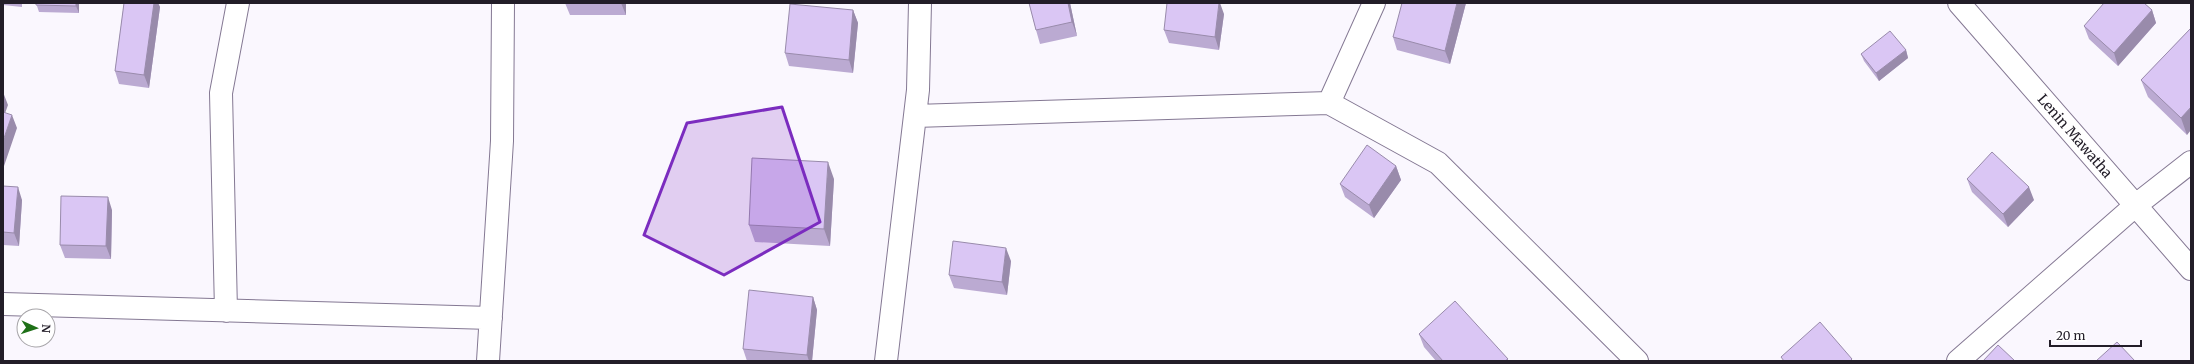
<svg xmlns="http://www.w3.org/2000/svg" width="2194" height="364" viewBox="0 0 2194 364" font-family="Merriweather,serif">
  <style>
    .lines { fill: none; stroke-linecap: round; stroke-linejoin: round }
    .minor-casing { stroke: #847893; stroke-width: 24 }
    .minor { stroke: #fff; stroke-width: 22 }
    .wall { fill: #bbaad2 }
    .shaded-wall { fill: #998bab }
    .building { fill: #dac6f4; stroke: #998bab }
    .marked { fill: #7b2cbf; fill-opacity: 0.2; stroke: #7b2cbf; stroke-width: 3; stroke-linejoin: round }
    .labels { text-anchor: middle; stroke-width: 4; stroke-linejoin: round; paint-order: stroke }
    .street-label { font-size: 14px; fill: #221d28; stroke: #fff }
  </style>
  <rect width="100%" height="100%" fill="#faf7fe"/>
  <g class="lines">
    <defs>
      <path id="minor" d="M1959,3L2191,269
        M1329,103L1374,3
        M915,116L1329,103L1438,163L1637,361
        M3,304L491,318
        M226,311L221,93L238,3
        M488,361L502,141L503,3
        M886,361L918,90L920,3
        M1958,361L2136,205L2191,162"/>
    </defs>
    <use href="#minor" class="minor-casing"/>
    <use href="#minor" class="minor"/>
  </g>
  <path class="wall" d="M3,3H22V7L3,5Z
    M36,3H79V13L39,12Z
    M124,3H158L160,7L149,88L119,84L115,71Z
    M565,3H626V15H570Z
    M1029,3H1070L1077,36L1040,44L1036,30Z
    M1466,3L1450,64L1397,50L1393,37Z
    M853,10L858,23L853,73L789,66L785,53Z
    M2152,10L2156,23L2118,66L2089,39L2084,26Z
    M1224,14L1219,50L1169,43L1164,30Z
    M2191,28L2187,135L2148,97L2141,80Z
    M1906,50L1908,58L1879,81L1864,61L1861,54Z
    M1396,166L1401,180L1374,218L1345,197L1340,184Z
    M834,179L830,246L755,242L749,225Z
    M1967,179L2034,200L2008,227L1972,192Z
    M3,186L22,200L19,246L3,245Z
    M112,210L111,259L65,258L60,245Z
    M1011,261L1007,295L954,288L949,275Z
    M813,297L817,310L812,361H747L743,349Z
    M1419,334L1508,359V361H1436L1424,347Z"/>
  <path class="shaded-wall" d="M76,3H79V13L76,6Z
    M154,3H158L160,7L149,88L144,75Z
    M621,3H626V15Z
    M1068,3H1070L1077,36L1072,22Z
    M1219,3H1220L1224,14L1219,50L1215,37Z
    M1457,3H1466L1450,64L1445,51Z
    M853,10L858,23L853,73L849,60Z
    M2152,10L2156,23L2118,66L2114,53Z
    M1906,50L1908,58L1879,81L1876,73Z
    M3,92L8,105L3,119Z
    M2191,107V130L2187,135L2181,118Z
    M12,115L17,128L3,169V141Z
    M828,162L834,179L830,246L824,229Z
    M1396,166L1401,180L1374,218L1369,205Z
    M18,187L22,200L19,246L14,233Z
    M2029,187L2034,200L2008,227L2003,214Z
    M108,197L112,210L111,259L106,246Z
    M1006,248L1011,261L1007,295L1002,282Z
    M813,297L817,310L812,361H809L807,355Z"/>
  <path class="building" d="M36,3H76V6L36,5Z
    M124,3H154L144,75L115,71Z
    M1029,3H1068L1072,22L1036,30Z
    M1167,3H1219L1215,37L1164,30Z
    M1402,3H1457L1445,51L1393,37Z
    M2104,3H2144L2152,10L2114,53L2084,26Z
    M790,4L853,10L849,60L785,53Z
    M2191,28V107L2181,118L2141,80Z
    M1890,31L1906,50L1876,73L1861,54Z
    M3,112L12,115L3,141Z
    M1367,145L1396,166L1369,205L1340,184Z
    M1992,152L2029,187L2003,214L1967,179Z
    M752,158L828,162L824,229L749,225Z
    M3,186L18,187L14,233L3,232Z
    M61,196L108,197L106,246L60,245Z
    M953,241L1006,248L1002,282L949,275Z
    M749,290L813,297L807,355L743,349Z
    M1455,301L1508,359L1505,361H1443L1419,334Z
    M1820,322L1852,359L1850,361H1784L1781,357Z
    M2117,342L2135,361H2096Z
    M1998,345L2015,361H1983Z"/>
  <path class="marked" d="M782,107L820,222L724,275L644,235L687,123Z"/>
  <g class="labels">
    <g class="street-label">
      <text transform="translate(2075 136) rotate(49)" y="5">Lenin Mawatha</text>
    </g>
  </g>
  <rect width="2194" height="364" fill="none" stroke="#221d28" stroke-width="8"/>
  <g transform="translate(36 328) rotate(93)"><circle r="19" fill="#ffffff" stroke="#a7a5a9"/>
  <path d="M0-3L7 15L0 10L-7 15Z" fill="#1e7017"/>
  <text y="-6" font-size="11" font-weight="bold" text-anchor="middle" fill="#221d28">N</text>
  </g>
  <path d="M2050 340v6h91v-6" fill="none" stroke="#221d28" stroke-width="2"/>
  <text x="2056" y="340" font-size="12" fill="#221d28" stroke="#ffffff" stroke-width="3" paint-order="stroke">20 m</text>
</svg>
